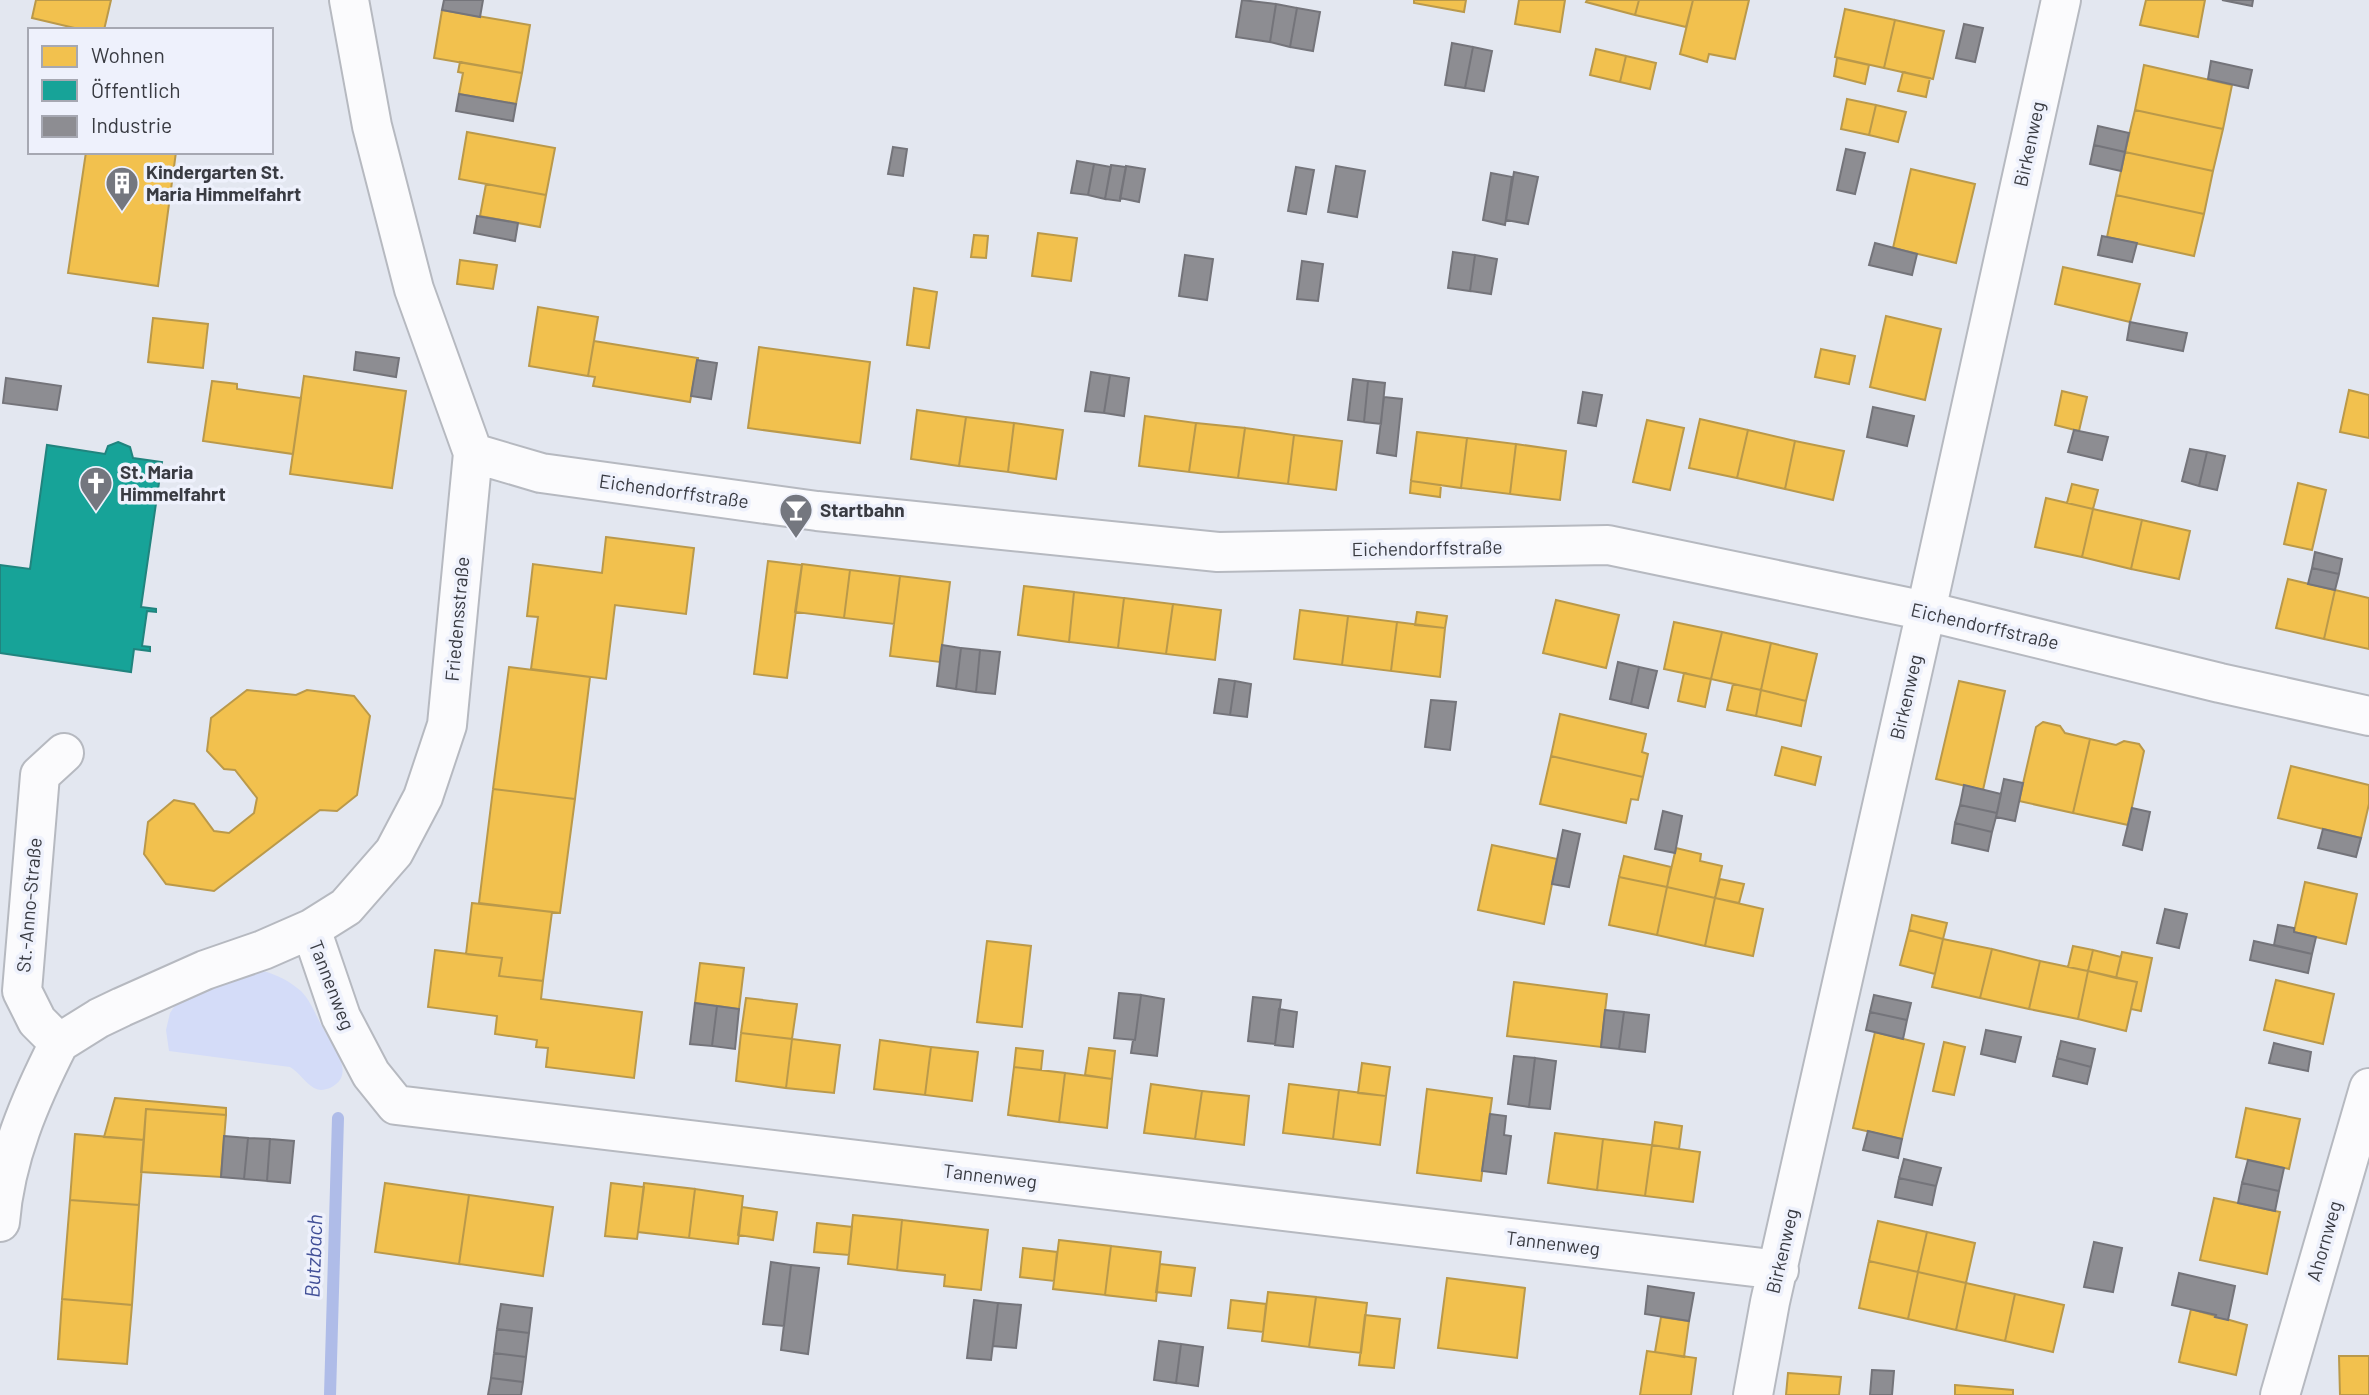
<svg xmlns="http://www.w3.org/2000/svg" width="2369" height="1395" viewBox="0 0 2369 1395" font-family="Barlow,sans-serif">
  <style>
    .green { fill: #d4dcf8 }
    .homes { fill: #f2c14e; stroke: #ba994a; stroke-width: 2 }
    .public { fill: #17a398; stroke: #21847e; stroke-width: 2 }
    .industry { fill: #8d8d92; stroke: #74747a; stroke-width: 2 }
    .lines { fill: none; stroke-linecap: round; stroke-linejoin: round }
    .stream { stroke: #afbce8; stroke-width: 12 }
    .street-casing { stroke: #b6b9c0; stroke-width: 42 }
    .street { stroke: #fbfbfd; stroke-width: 38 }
    .labels { text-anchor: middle; stroke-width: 7; stroke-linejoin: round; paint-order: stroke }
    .street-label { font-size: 19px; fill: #393b42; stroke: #eef1fc }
    .poi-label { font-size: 19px; font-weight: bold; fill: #393b42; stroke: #eef1fc; text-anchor: start }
    .water-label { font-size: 21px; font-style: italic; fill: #414f97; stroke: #eef1fc }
  </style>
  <rect width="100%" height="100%" fill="#e3e7f0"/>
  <path class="green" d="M263,971C278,975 289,981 301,991C311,1001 316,1016 323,1028C332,1045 358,1075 330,1088C324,1090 320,1091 314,1088C305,1083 299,1072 290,1067L169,1051L166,1030L170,1013L180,998L240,974Z"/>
  <path class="homes" d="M36,0H111L104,30H83L32,18Z
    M1414,0H1466L1464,12L1414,3Z
    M1519,0H1565L1560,32L1515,24Z
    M1587,0H1639L1635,15L1586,2Z
    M1639,0H1693L1686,27L1635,15Z
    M1693,0H1749L1735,59L1709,54L1707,62L1680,54Z
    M2146,0H2205L2198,37L2140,25Z
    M1845,9L1895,20L1884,68L1835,57Z
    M442,10L530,25L522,73L434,58Z
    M1895,20L1944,31L1933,79L1884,68Z
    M1596,49L1626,56L1620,82L1590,75Z
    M1626,56L1656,63L1650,89L1620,82Z
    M1837,58L1869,65L1865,84L1834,76Z
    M460,62L522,73L516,104L459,94L463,73L458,72Z
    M2144,65L2232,85L2223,129L2135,110Z
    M1903,72L1930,78L1926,97L1898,91Z
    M1847,99L1876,105L1869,135L1841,129Z
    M1876,105L1906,112L1898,142L1869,135Z
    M2135,110L2223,129L2213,171L2125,152Z
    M467,132L555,148L546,195L459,179Z
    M86,152H176L158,286L68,273Z
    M2125,152L2213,171L2204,214L2116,195Z
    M1911,169L1975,184L1956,263L1893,248Z
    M486,184L546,195L540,227L480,216Z
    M2116,195L2204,214L2194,256L2107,237Z
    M1038,233L1077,238L1071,281L1032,276Z
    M974,235L988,236L986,258L971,257Z
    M460,260L497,265L493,289L457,284Z
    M2063,267L2140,284L2130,322L2055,304Z
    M914,288L937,292L929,348L907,345Z
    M538,307L598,317L588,376L529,366Z
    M1886,316L1941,329L1925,400L1870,387Z
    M153,318L208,324L203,368L148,362Z
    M594,341L698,358L690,402L593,386L595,377L588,376Z
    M759,347L870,362L860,443L748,428Z
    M1821,349L1855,356L1849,384L1815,377Z
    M304,376L406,391L392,488L290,474Z
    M212,381L237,384V389L301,398L293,454L203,441Z
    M2349,390L2369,395V438L2340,432Z
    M2062,391L2087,397L2079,431L2055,425Z
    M917,410L966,417L959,466L911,459Z
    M1145,416L1196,423L1189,472L1139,466Z
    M966,417L1014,423L1008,472L959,466Z
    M1700,419L1748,430L1737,478L1689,468Z
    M1647,420L1684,428L1670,490L1633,482Z
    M1014,423L1063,430L1056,479L1008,472Z
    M1196,423L1245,428L1238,478L1189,472Z
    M1245,428L1294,435L1288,484L1238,478Z
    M1748,430L1795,441L1785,489L1737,478Z
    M1417,432L1467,438L1461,488L1411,481Z
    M1294,435L1342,441L1336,490L1288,484Z
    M1467,438L1516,444L1510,494L1461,488Z
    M1795,441L1844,451L1833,500L1785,489Z
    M1516,444L1566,451L1560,500L1510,494Z
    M1411,481L1441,485L1440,497L1410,493Z
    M2298,483L2326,490L2312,550L2284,544Z
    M2072,484L2098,490L2093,509L2067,503Z
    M2046,498L2093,509L2082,557L2035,547Z
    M2093,509L2142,520L2131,569L2082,557Z
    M2142,520L2190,531L2179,579L2131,569Z
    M606,537L694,548L686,614L615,605L606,679L531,669L538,617L527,616L533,564L602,573Z
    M768,561L802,565L787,678L754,674Z
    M802,564L850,570L844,618L795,612Z
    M850,570L900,576L894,624L844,618Z
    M900,576L950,582L940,662L890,656Z
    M2288,579L2335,590L2324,639L2276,628Z
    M1024,586L1074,592L1069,642L1018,635Z
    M2335,590L2369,598V649L2324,639Z
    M1074,592L1124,598L1118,648L1069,642Z
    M1124,598L1173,604L1166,654L1118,648Z
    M1556,600L1619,615L1606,668L1543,653Z
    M1173,604L1221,610L1215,660L1166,654Z
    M1300,610L1348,616L1342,665L1294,659Z
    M1417,612L1447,616L1445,628L1415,625Z
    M1348,616L1397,622L1391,671L1342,665Z
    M1397,622L1445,628L1440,677L1391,671Z
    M1674,622L1722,632L1711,679L1664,669Z
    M1722,632L1771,643L1761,690L1711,679Z
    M1771,643L1817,654L1806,701L1761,690Z
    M509,667L590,677L575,799L493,789Z
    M1684,673L1711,679L1705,707L1678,701Z
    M1959,681L2005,691L1983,790L1936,779Z
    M1733,684L1761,690L1756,716L1727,710Z
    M247,690L296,695L307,690L354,696L370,716L357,795L337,811L320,810L214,891L166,884L144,854L148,822L174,800L194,804L214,831L229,833L254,813L257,798L235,770L224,769L207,751L211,718Z
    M1761,690L1806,701L1801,726L1756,716Z
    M1560,714L1646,734L1642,752L1648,754L1643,777L1551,756Z
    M2043,722L2060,726L2065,733L2090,739L2073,813L2019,801L2036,727Z
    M2090,739L2116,745L2124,741L2139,744L2144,751L2128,825L2073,813Z
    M1782,747L1821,757L1815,785L1775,775Z
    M1551,756L1643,777L1638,800L1631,799L1626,823L1540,804Z
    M2291,766L2369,785V804L2361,838L2278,818Z
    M493,789L575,799L560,913L479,903Z
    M1492,845L1557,859L1544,924L1478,910Z
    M1676,848L1701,854L1700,861L1722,866L1715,898L1667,887Z
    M1624,856L1671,867L1667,887L1619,877Z
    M1619,877L1667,887L1657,935L1609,925Z
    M1720,879L1744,884L1739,903L1715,898Z
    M2305,882L2357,894L2346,944L2294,932Z
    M1667,887L1715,898L1705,946L1657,935Z
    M1715,898L1763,909L1753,956L1705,946Z
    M472,903L552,912L543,981L499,976L502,958L466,954Z
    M1912,915L1947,923L1943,939L1909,930Z
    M1909,930L1943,939L1935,974L1900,965Z
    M1943,939L1992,949L1980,998L1932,987Z
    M987,941L1031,946L1022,1027L977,1022Z
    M2073,946L2093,950L2088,971L2068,967Z
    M1992,949L2040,961L2029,1009L1980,998Z
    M435,950L502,958L499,976L543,981L541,999L642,1012L634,1078L546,1067L548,1048L536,1047L537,1040L495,1034L497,1016L428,1007Z
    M2093,950L2121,957L2116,978L2088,971Z
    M2122,952L2152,958L2141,1011L2131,1009L2137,982L2116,978Z
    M2040,961L2088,971L2078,1019L2029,1009Z
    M700,963L744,968L739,1009L695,1003Z
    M2088,971L2137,982L2126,1031L2078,1019Z
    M2276,980L2334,994L2323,1044L2264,1030Z
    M1514,982L1607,994L1601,1047L1507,1036Z
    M746,998L797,1004L792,1039L741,1033Z
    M1875,1032L1924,1044L1902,1139L1853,1128Z
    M741,1033L792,1039L786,1088L736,1081Z
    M792,1039L840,1045L834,1093L786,1088Z
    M880,1040L931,1047L925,1095L874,1089Z
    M1944,1042L1965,1047L1954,1095L1933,1091Z
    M931,1047L978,1052L972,1101L925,1095Z
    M1016,1048L1043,1051L1041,1070L1014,1067Z
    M1089,1048L1115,1051L1112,1079L1085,1075Z
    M1362,1063L1390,1067L1386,1096L1358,1093Z
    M1014,1067L1065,1073L1059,1122L1008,1115Z
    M1065,1073L1112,1079L1107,1128L1059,1122Z
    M1151,1084L1202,1091L1195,1139L1144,1133Z
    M1289,1084L1339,1090L1333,1139L1283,1133Z
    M1427,1089L1492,1098L1481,1181L1417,1173Z
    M1339,1090L1386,1096L1380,1145L1333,1139Z
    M1202,1091L1249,1096L1244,1145L1195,1139Z
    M115,1098L226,1108V1115L146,1109L144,1140L104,1137Z
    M2246,1108L2300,1119L2289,1169L2236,1157Z
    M146,1109L226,1115L221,1177L141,1172Z
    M1655,1122L1682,1126L1679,1149L1652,1145Z
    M1555,1133L1603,1139L1597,1190L1548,1183Z
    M75,1134L144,1140L139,1205L70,1200Z
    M1603,1139L1652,1145L1645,1196L1597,1190Z
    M1652,1145L1700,1152L1693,1202L1645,1196Z
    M385,1183L469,1195L459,1264L375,1252Z
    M611,1183L644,1187L637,1239L605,1236Z
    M644,1183L695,1189L689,1238L638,1232Z
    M695,1189L743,1196L738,1244L689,1238Z
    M469,1195L553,1207L543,1276L459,1264Z
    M2214,1198L2280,1212L2267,1274L2200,1260Z
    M70,1200L139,1205L132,1305L62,1299Z
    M742,1207L777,1212L773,1240L738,1235Z
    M853,1215L902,1220L897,1270L848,1264Z
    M902,1220L988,1230L981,1290L944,1286L945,1275L897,1270Z
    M1878,1221L1927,1232L1918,1272L1869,1261Z
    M817,1223L852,1227L849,1255L814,1252Z
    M1927,1232L1975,1243L1966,1283L1918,1272Z
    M1059,1240L1111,1246L1105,1295L1053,1289Z
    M1111,1246L1161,1252L1156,1301L1105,1295Z
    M1023,1248L1057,1252L1054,1281L1020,1277Z
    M1869,1261L1918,1272L1908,1319L1859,1308Z
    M1160,1264L1195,1268L1191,1296L1156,1292Z
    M1918,1272L1966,1283L1956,1330L1908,1319Z
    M1447,1278L1525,1288L1517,1358L1438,1348Z
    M1966,1283L2015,1294L2005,1341L1956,1330Z
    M1268,1292L1316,1297L1309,1347L1262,1341Z
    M2015,1294L2064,1305L2053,1352L2005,1341Z
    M1316,1297L1367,1303L1361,1353L1309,1347Z
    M62,1299L132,1305L127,1364L58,1359Z
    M1231,1300L1266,1304L1263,1332L1228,1328Z
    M2191,1309L2247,1325L2236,1375L2179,1362Z
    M1365,1315L1400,1319L1394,1368L1359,1365Z
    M1661,1317L1689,1321L1684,1357L1655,1352Z
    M1647,1351L1696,1358L1691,1395H1640Z
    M2339,1356H2369V1395H2340Z
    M1788,1373L1841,1377L1839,1395H1786Z
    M1955,1385L2013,1390V1395H1955Z"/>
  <path class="public" d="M118,442L130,447L133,458L162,462L141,607L156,609V612L147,611L142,646L150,647V651L134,649L131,672L0,653V565L30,569L47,445L105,454L108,446Z"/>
  <path class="industry" d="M444,0H483L480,17L442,10Z
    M1242,0L1276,4L1270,42L1236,37Z
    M2222,0H2253L2252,6Z
    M1276,4L1297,8L1290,47L1270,42Z
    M1297,8L1320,12L1313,51L1290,47Z
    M1964,24L1983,28L1975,62L1956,58Z
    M1452,43L1473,47L1465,88L1445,85Z
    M1473,47L1492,51L1484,91L1465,88Z
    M2211,61L2252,70L2248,88L2208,79Z
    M459,94L516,104L513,121L456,111Z
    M2098,126L2129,133L2125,152L2094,145Z
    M2094,145L2125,152L2121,171L2090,164Z
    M893,147L907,149L903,176L888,174Z
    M1846,149L1865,153L1855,194L1837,190Z
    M1077,161L1094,164L1088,195L1071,193Z
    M1094,164L1111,167L1105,199L1088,195Z
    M1111,165L1126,167L1120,201L1105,199Z
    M1126,166L1145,169L1139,202L1120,198Z
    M1336,166L1365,171L1357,217L1328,212Z
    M1296,167L1314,170L1306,214L1288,211Z
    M1514,172L1538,177L1528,224L1506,220Z
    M1491,173L1512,177L1505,225L1483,220Z
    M477,216L518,223L515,241L474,233Z
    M2102,236L2137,243L2132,262L2098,255Z
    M1875,243L1917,254L1912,275L1869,265Z
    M1453,252L1475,255L1470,291L1448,288Z
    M1185,255L1213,259L1207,300L1179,296Z
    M1475,255L1497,259L1491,294L1470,291Z
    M1302,261L1323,264L1318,301L1297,299Z
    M2130,322L2187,333L2183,351L2127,340Z
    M356,352L399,358L396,377L354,370Z
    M697,360L717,363L711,399L691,396Z
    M1091,372L1110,375L1104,413L1085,411Z
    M1110,375L1129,378L1124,416L1104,413Z
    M6,378L61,386L57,410L3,403Z
    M1353,379L1368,381L1364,422L1348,420Z
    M1368,381L1385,383L1381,424L1364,422Z
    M1583,392L1602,395L1596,426L1578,423Z
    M1384,397L1402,399L1396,456L1377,453Z
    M1873,407L1914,416L1907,446L1867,437Z
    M2074,430L2108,437L2102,460L2068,452Z
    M2190,449L2207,452L2199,486L2182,481Z
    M2207,452L2225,456L2217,490L2199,486Z
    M2315,552L2342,559L2339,574L2312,568Z
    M2312,568L2339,574L2335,590L2308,584Z
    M942,645L961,648L956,689L937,686Z
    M961,648L980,650L976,692L956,689Z
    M980,650L1000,652L995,694L976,692Z
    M1618,662L1639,667L1631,704L1610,699Z
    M1639,667L1657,671L1648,708L1631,704Z
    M1219,679L1235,681L1230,715L1214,713Z
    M1235,681L1251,684L1247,717L1230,715Z
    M1431,700L1456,702L1450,750L1425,747Z
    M2004,779L2023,783L2015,821L1996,817Z
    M1964,785L2001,794L1997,813L1960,805Z
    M1960,805L1997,813L1992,832L1955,823Z
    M2132,808L2150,812L2142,850L2123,845Z
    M1663,811L1682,816L1675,853L1655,849Z
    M1955,823L1992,832L1988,851L1952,843Z
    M2323,829L2361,838L2356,857L2318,848Z
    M1563,830L1580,834L1569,887L1552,884Z
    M2165,909L2187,914L2179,948L2157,943Z
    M2278,925L2294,928V932L2316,937L2312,954L2274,945Z
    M2254,941L2312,954L2308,973L2250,960Z
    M1119,993L1141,995L1135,1040L1114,1038Z
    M1141,995L1164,999L1157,1056L1131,1053L1133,1040H1135Z
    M1874,995L1911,1003L1907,1020L1870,1012Z
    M1253,997L1281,1000L1275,1044L1248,1041Z
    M695,1003L717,1006L712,1046L690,1044Z
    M717,1006L739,1009L735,1049L712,1046Z
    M1279,1009L1297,1012L1293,1047L1275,1045Z
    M1605,1010L1624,1012L1619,1049L1601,1047Z
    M1624,1012L1649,1015L1645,1052L1619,1049Z
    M1870,1012L1907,1020L1903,1039L1866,1030Z
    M1986,1030L2021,1037L2015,1062L1981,1054Z
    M2061,1041L2095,1049L2091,1067L2057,1058Z
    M2274,1043L2311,1052L2308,1071L2269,1063Z
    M1514,1056L1535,1058L1529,1107L1508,1104Z
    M1535,1058L1556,1061L1550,1109L1529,1107Z
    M2057,1058L2091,1067L2087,1084L2053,1076Z
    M1490,1114L1506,1116L1504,1135L1511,1136L1506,1174L1482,1171Z
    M1868,1131L1902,1139L1898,1158L1863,1150Z
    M224,1136L248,1138L244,1179L221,1177Z
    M248,1138L270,1139L267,1181L244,1179Z
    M270,1139L294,1141L290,1183L267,1181Z
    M1904,1159L1941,1168L1936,1186L1899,1178Z
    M2248,1160L2284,1168L2279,1191L2242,1183Z
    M1899,1178L1936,1186L1932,1205L1895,1197Z
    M2242,1183L2279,1191L2275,1211L2238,1203Z
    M2094,1242L2122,1248L2113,1292L2084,1287Z
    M771,1262L791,1265L784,1326L763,1324Z
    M791,1265L819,1268L808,1354L781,1350Z
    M2179,1273L2235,1286L2228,1320L2215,1317L2216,1315L2172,1305Z
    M1648,1286L1694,1293L1689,1321L1645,1314Z
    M974,1300L998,1303L991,1360L967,1358Z
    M998,1303L1021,1305L1016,1348L993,1346Z
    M501,1304L532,1308L529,1333L497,1329Z
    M497,1329L529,1333L526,1357L494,1353Z
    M1159,1341L1181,1344L1176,1383L1154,1380Z
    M1181,1344L1203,1347L1198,1386L1176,1383Z
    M494,1353L526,1357L523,1382L491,1378Z
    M1872,1370L1894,1371L1892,1395H1870Z
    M491,1378L523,1382L521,1395H488Z"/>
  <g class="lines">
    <path class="stream" d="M330,1395L338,1118"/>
    <defs>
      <path id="street" d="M473,453L541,473L817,511L1218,552L1608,545L1926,611L2220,683L2369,716
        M311,929L341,1017L371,1074L396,1105L1779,1270
        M59,1043L99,1018L122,1007L205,970L263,950L311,929L346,907L394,852L423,797L447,725L473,453L414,289L372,126L349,0
        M0,1222C5,1158 30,1100 59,1043L37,1021L22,991L40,775L64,753
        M1753,1395L1770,1302L1926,611L2061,0
        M2280,1395L2369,1088"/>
    </defs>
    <use href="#street" class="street-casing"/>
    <use href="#street" class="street"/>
  </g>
  <defs>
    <symbol id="building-pin" viewBox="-11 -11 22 30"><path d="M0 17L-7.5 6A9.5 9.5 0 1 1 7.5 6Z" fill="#74777f" stroke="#eef1fc"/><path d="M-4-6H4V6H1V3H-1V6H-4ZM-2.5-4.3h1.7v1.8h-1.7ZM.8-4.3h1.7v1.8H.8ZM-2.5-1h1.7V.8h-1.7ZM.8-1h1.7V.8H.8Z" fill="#fff"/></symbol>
    <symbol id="church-pin" viewBox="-11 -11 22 30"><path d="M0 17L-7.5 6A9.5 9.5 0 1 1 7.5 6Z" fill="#74777f" stroke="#eef1fc"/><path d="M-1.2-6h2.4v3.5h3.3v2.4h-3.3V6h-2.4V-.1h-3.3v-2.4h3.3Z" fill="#fff"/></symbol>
    <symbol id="bar-pin" viewBox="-11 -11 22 30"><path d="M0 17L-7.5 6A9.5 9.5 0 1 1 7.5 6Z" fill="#74777f" stroke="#eef1fc"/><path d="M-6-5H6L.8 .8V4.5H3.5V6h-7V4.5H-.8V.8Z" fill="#fff"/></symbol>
  </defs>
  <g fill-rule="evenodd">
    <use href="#building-pin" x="103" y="164" width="38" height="52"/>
    <use href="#church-pin" x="77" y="464" width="38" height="52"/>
    <use href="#bar-pin" x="777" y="491" width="38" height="52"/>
  </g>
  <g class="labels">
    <g class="street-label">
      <text transform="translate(2029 144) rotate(-78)" y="7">Birkenweg</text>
      <text transform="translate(674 491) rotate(8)" y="7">Eichendorffstraße</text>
      <text transform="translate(1427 548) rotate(-1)" y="7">Eichendorffstraße</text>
      <text transform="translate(457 619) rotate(-85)" y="7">Friedensstraße</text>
      <text transform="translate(1985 626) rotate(13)" y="7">Eichendorffstraße</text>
      <text transform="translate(1906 697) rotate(-77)" y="7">Birkenweg</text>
      <text transform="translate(29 905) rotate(-85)" y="7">St.-Anno-Straße</text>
      <text transform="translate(332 985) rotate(69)" y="7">Tannenweg</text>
      <text transform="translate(990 1176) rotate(7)" y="7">Tannenweg</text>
      <text transform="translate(2324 1241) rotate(-74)" y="7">Ahornweg</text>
      <text transform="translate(1553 1243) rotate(7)" y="7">Tannenweg</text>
      <text transform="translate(1782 1251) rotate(-77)" y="7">Birkenweg</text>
    </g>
    <g class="poi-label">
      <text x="146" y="179">Kindergarten St.<tspan x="146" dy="22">Maria Himmelfahrt</tspan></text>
      <text x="120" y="479">St. Maria<tspan x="120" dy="22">Himmelfahrt</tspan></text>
      <text x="820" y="517">Startbahn</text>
    </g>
    <g class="water-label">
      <text transform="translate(314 1256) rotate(-88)" y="7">Butzbach</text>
    </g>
  </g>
  <rect x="28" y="28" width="245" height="126" fill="#eef1fc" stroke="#a6a8b2" stroke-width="2"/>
  <rect x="42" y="46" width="35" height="21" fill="#f2c14e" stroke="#a6a8b2" stroke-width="2"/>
  <text x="91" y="63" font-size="21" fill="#393b42">Wohnen</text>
  <rect x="42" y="80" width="35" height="21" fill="#17a398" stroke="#a6a8b2" stroke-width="2"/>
  <text x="91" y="98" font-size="21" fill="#393b42">Öffentlich</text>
  <rect x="42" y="116" width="35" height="21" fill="#8d8d92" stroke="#a6a8b2" stroke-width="2"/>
  <text x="91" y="133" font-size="21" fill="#393b42">Industrie</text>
</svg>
